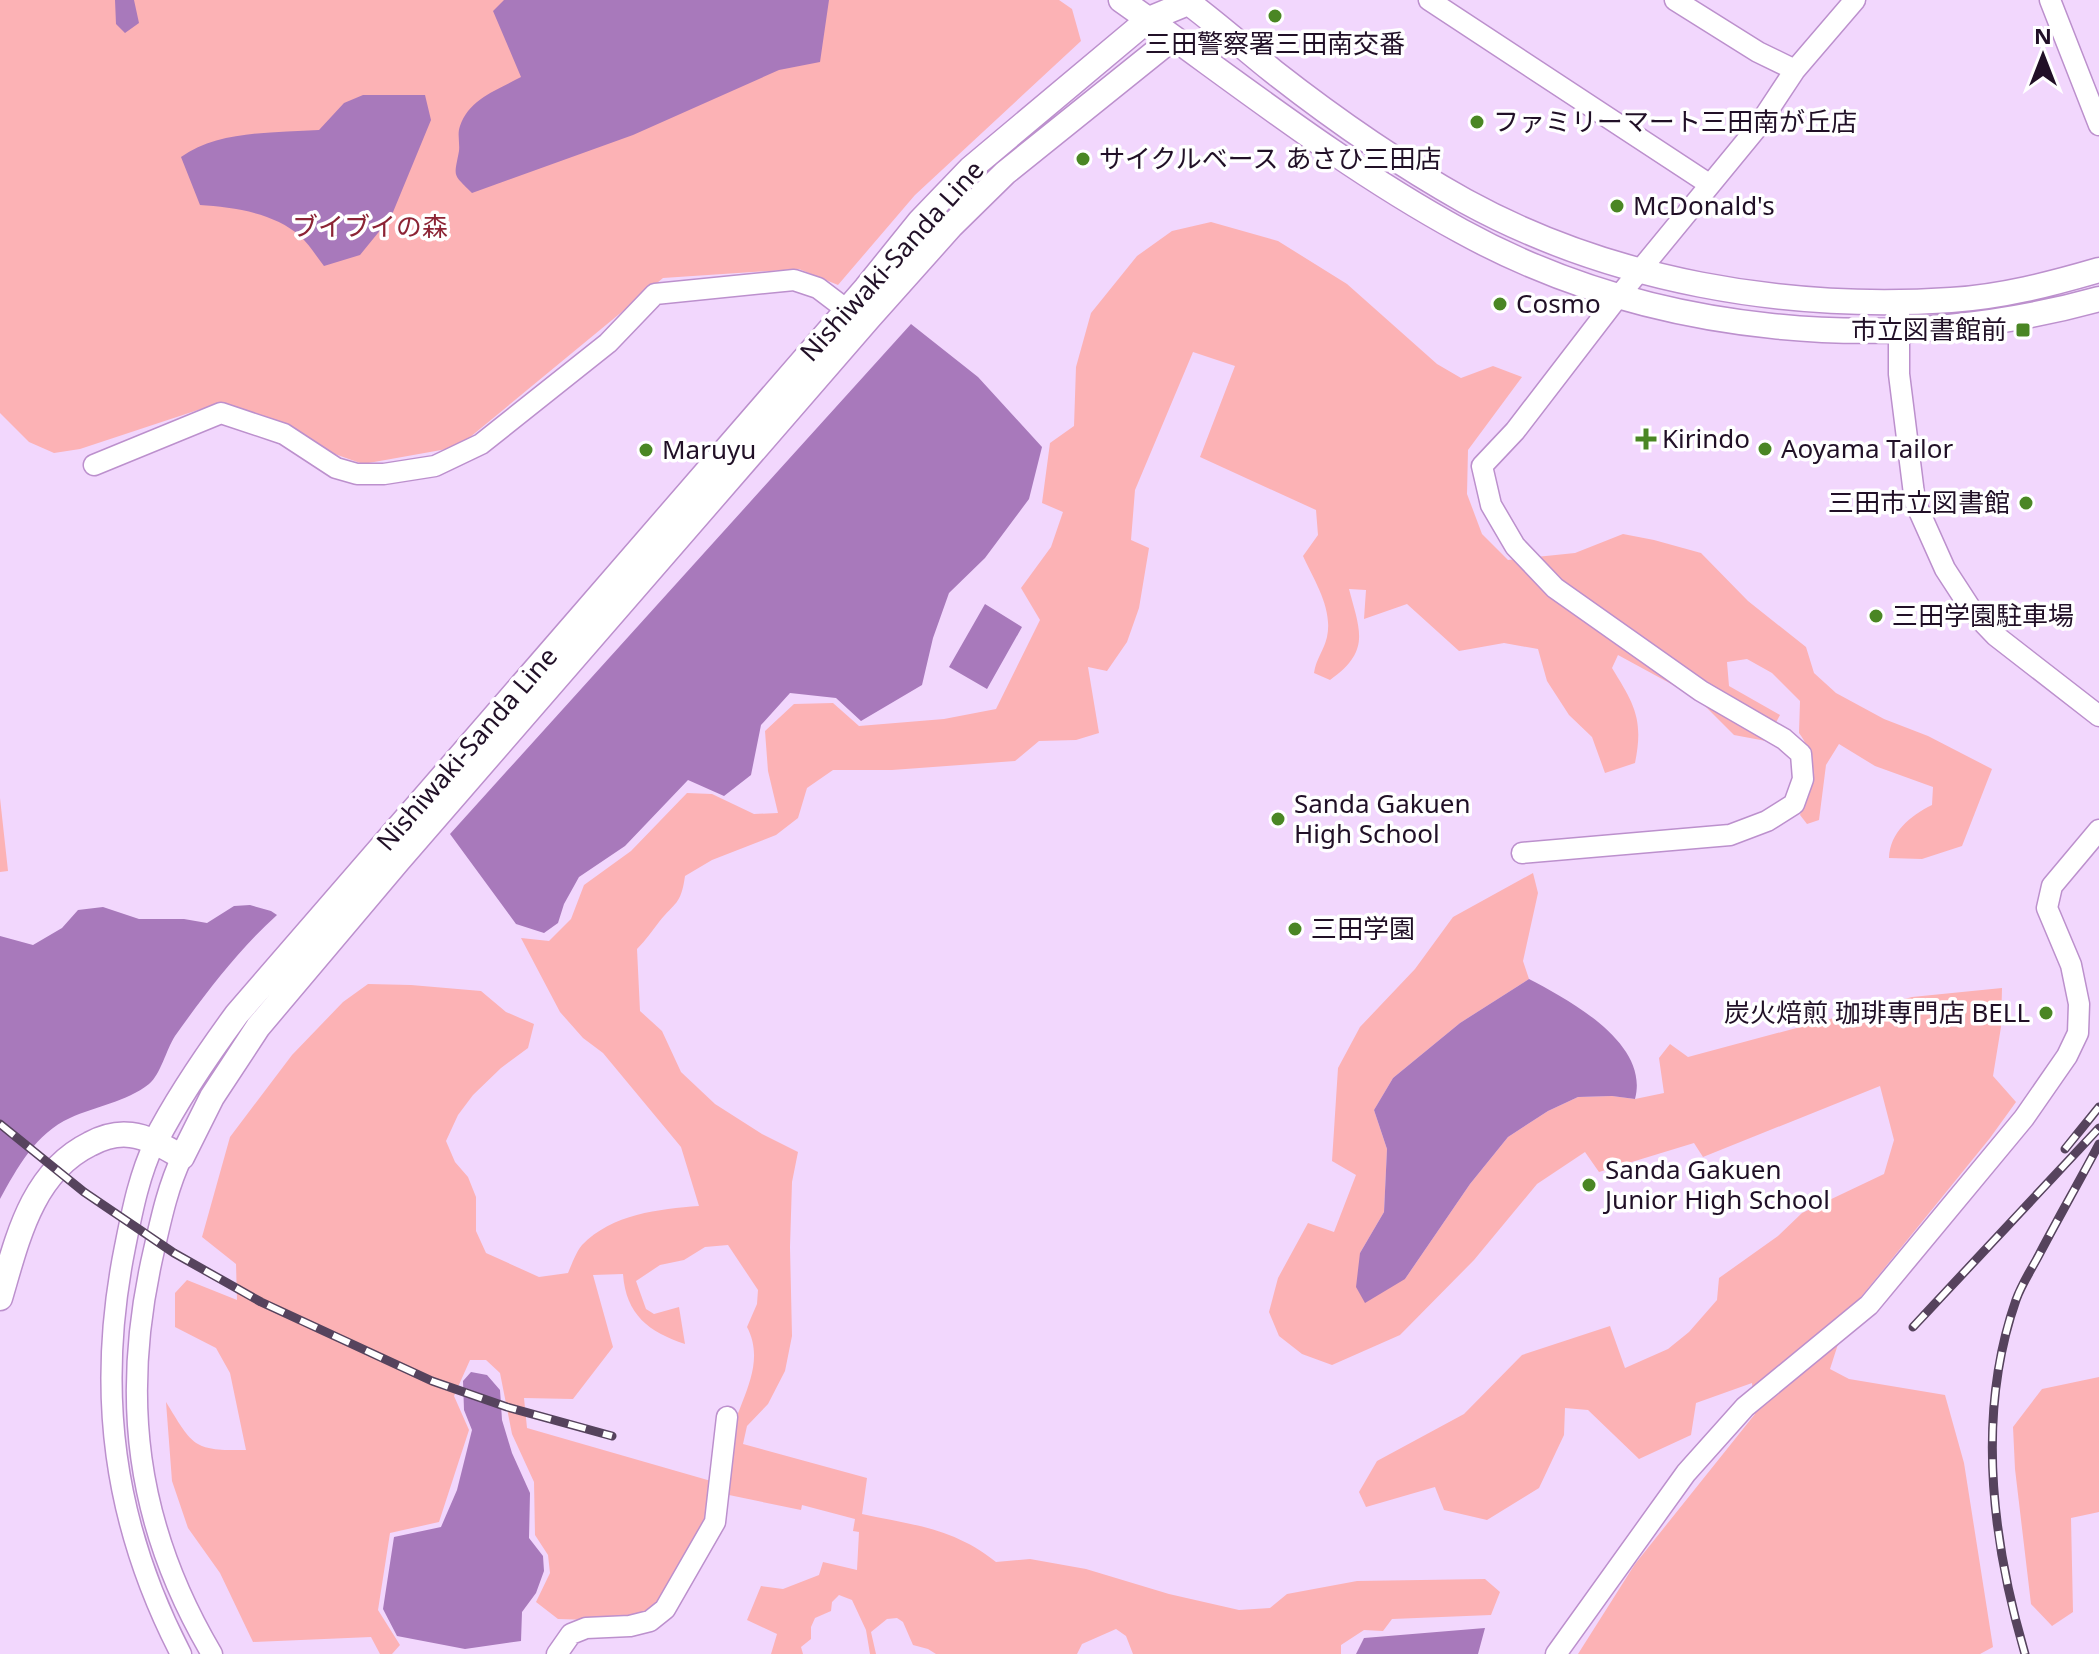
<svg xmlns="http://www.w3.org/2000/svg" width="2099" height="1654" viewBox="0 0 2099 1654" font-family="'Noto Sans','Noto Sans JP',sans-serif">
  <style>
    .green { fill: #fcb2b5 }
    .water { fill: #a879bb }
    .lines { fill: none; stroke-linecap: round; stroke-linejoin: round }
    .minor-casing { stroke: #bc90cd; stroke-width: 23 }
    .major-casing { stroke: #bc90cd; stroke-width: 27 }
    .minor { stroke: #fff; stroke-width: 20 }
    .major { stroke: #fff; stroke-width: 24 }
    .rail-casing { stroke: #56435d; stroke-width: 9 }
    .rail { stroke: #fff; stroke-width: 6; stroke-dasharray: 18; stroke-linecap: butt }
    .poi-dot { fill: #4a8624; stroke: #fff; stroke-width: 3 }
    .labels { text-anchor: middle; stroke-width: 7; stroke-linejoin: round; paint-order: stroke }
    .poi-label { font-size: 26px; fill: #211027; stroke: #fff; text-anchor: start }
    .park-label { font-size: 26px; fill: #8c2435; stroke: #fff }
    .street-label { font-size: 26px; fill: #211027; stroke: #fff }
  </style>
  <rect width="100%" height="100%" fill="#f2d7fd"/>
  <path class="green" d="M0,0H1059L1072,9L1081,41L915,195L838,285L799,269L663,278L458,447L363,464L204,408L80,449L54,453L29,442L0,413Z
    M1211,222L1278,241L1347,284L1437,364L1461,378L1493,366L1522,377L1468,450L1467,494L1482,534L1508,560L1575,553L1623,534L1654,540L1701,553L1748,601L1806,647L1814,673L1836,693L1884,719L1928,736L1992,769L1962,846L1922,859L1889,858C1890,832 1910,816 1932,805L1933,787L1875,766L1839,744L1826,765L1819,820L1807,824L1800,815C1811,789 1817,756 1799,733L1800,701L1772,673L1747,659L1727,662L1729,686L1780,715L1766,741L1734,735L1697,698L1618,655L1612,668C1634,704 1644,719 1635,763L1605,773L1592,737L1569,715L1547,681L1538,649L1504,643L1459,651L1407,604L1364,619L1366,590L1349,589C1360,631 1371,651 1330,680L1314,673C1316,659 1324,650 1327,637C1333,609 1315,582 1303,556L1318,535L1316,510L1200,457L1235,366L1193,352L1135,490L1131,540L1149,548L1139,608L1127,642L1107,671L1088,667L1099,733L1076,740L1039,741L1015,761L892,770H833L807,788L798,818L776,835L712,860L685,876C681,905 675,902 659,922C652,931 646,940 637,949L640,1011L662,1031L681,1072L715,1104L762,1134L798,1152L792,1182L790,1247L792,1336L785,1371L768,1404L747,1426L743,1444L867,1478L862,1514C913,1525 954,1528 996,1562L1030,1559L1086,1569L1169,1594L1239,1610L1270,1608L1287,1594L1357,1581L1485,1579L1500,1592L1491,1615L1392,1619L1383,1631L1364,1630L1341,1645V1654H1133L1126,1636L1116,1629L1082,1644L1077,1654H936L928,1649L913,1645L903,1622L897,1618L887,1619L871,1632L876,1654H870L866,1630L852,1600L839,1595L832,1602L831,1611L815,1618L811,1627V1639L801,1647L803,1654H771L777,1634L747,1620L761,1586L783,1589L819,1575L823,1562L857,1570L859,1532L853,1531L855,1519L802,1505L801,1510L729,1495C729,1480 727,1464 728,1450C733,1407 769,1369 747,1327L757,1304L758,1290L728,1245L705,1247L684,1260L660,1265L636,1281L646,1309L654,1314L679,1307L685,1344C649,1332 626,1315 623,1274L593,1275L613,1347L573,1399L524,1398L527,1428L711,1481V1516L653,1612L627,1621L558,1619L536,1602L550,1573L548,1555L535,1535L534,1482L512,1434L500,1373L486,1360H470L454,1396L469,1430L439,1522L390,1533L378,1610L400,1645L392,1654H380L371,1637L253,1642L220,1573L188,1528L172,1481L166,1402C193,1446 193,1451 246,1450L230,1373L216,1348L175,1327V1293L187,1280L237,1300L236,1264L202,1237L230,1137L292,1055L343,1002L368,984L411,985L481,991L506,1012L534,1024L528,1048L501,1068L473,1095L458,1115L446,1141L455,1162L468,1177L476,1197V1231L486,1253L539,1277L568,1273C572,1264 576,1252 582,1245C612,1214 659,1209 699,1206L681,1147L603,1053L583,1038L560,1012L521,938L549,941L571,919L584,885L631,851L687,793L712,794L754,814L778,813L768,771L765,731L794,704L833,703L859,726L944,719L996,709L1040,620L1021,588L1051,547L1063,512L1042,503L1050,443L1074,426L1076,367L1091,313L1137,256L1172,231Z
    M0,798L8,871L0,872Z
    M1533,873L1538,893L1523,961L1529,979L1460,1023L1393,1078L1374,1110L1387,1149L1384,1212L1360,1253L1405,1279L1470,1184L1508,1137L1548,1111L1578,1097L1612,1096L1635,1099L1664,1093L1659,1058L1670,1044L1688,1057L1912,997L2002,988L2001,1027L1993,1076L2016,1102L1990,1138L1848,1313L1830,1369L1849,1379L1945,1395L1964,1463L1993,1647L1980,1654H1578L1635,1564L1755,1414L1752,1383L1696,1403L1691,1435L1639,1459L1588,1410L1565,1408L1564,1435L1539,1488L1487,1520L1444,1510L1435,1487L1366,1507L1359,1492L1377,1461L1464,1414L1522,1355L1610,1326L1625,1368L1668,1349L1689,1332L1717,1300L1719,1278L1778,1236L1802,1213L1884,1174L1894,1140L1880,1086L1703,1157L1694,1143L1599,1172L1585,1152L1537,1184L1474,1260L1400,1335L1332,1365L1302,1354L1279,1336L1269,1312L1278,1278L1308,1223L1334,1232L1356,1175L1332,1161L1338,1068L1360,1027L1415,969L1453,917Z
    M2099,1377V1512L2071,1518L2073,1612L2052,1626L2031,1604L2015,1469L2013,1427L2042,1389Z"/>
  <path class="water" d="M115,0H134L139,23L125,33L116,24Z
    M504,0H829L820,62L779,70L633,135L472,193C452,173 454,178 459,151C460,143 457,134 460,126C469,99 497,90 521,77L493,11Z
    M363,95H425L431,120L391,217L360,255L324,266C316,256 309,244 300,236C275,213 233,207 200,205L181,157C219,130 274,133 319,130L344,103Z
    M911,324L978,377L1042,447L1029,499L985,558L949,593L933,638L922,685L861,721L836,698L790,693L761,725L751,775L724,796L688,780L625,846L579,877L564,904L558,923L544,933L516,924L450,834Z
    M985,604L1022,627L987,689L949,667Z
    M250,905L271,911L277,915C238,950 205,994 175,1036C166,1050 161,1074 149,1084C126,1102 96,1106 70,1118C36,1133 17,1168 0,1199V936L33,945L62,928L78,910L103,907L139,919H184L207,923L234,906Z
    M1529,979C1569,1000 1650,1043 1635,1099L1612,1096L1578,1097L1548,1111L1508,1137L1470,1184L1405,1279L1365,1303L1356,1287L1360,1253L1384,1212L1387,1149L1374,1110L1393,1078L1460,1023Z
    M471,1372L487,1375L500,1390L502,1420L512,1453L530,1493L529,1538L543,1556L544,1571L536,1593L522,1612L521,1641L465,1649L397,1636L383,1609L394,1537L441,1527L457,1490L472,1430L464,1410L463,1381Z
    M1485,1628L1478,1654H1356L1364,1638Z"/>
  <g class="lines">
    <defs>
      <path id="minor" d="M1429,0L1709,184
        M1675,0L1758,52L1795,70
        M2050,0L2099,125
        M1899,314V374L1915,502L1945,569L1973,612L1996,636L2099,716
        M94,465L221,413L284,434L336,468L357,474H384L435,466L481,444L608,343L655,294L794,280L818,288L847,310
        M1522,853L1730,835L1767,821L1794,804L1803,779L1801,754L1784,739L1701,691L1555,588L1515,546L1491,505L1482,466L1515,431L1618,297L1756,129L1795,70L1855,0
        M155,1142C139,1175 132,1212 125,1247C96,1391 113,1523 181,1654
        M182,1157C168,1186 161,1219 154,1250C120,1396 135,1524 212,1654
        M557,1654L571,1634L586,1628L630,1626L650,1621L665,1609L715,1522L727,1417
        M1556,1654L1686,1473L1745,1407L1869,1305L2024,1118L2067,1056L2078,1033L2079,1004L2071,965L2047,908L2052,886L2099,830"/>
      <path id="major" d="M1121,0C1233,79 1340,165 1461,231C1652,336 1890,357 2099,299
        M1185,0C1216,23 1244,48 1274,72C1334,119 1399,164 1465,201C1611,281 1785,311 1951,300C2001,297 2051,284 2099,270
        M155,1142C178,1097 207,1055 237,1014L866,288L920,221L970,169L1149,19L1188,3
        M0,1298C17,1241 31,1173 90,1144C103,1137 116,1133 131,1135C149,1137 166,1148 182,1157L212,1097L258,1027L398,861L869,318L951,226L1005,173L1173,38"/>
    </defs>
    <use href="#minor" class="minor-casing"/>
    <use href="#major" class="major-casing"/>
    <use href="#minor" class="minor"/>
    <use href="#major" class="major"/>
    <defs>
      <path id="rail" d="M0,1124L84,1192L174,1253L261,1302L432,1381L507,1407L612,1436
        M2065,1149L2099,1107
        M1913,1327L2099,1128
        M2025,1654C1992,1541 1976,1414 2016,1300C2022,1283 2033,1267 2041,1251C2060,1215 2080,1180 2099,1144"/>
    </defs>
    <use href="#rail" class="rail-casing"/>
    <use href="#rail" class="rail"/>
  </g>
  <g class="poi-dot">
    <circle cx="1275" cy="16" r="8"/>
    <circle cx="1477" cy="122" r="8"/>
    <circle cx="1083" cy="159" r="8"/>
    <circle cx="1617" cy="206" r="8"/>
    <circle cx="1500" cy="304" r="8"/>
    <rect x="2015" y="322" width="16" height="16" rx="4"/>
    <path d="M1642 427h8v8h8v8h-8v8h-8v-8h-8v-8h8z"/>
    <circle cx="1765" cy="449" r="8"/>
    <circle cx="646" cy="450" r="8"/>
    <circle cx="2026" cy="503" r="8"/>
    <circle cx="1876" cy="616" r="8"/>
    <circle cx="1278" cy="819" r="8"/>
    <circle cx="1295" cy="929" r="8"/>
    <circle cx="2046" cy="1013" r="8"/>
    <circle cx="1589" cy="1185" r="8"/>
  </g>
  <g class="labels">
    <g class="poi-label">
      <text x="1275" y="53" text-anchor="middle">三田警察署三田南交番</text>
      <text x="1493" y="131">ファミリーマート三田南が丘店</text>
      <text x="1099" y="168">サイクルベース あさひ三田店</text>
      <text x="1633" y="215">McDonald's</text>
      <text x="1516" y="313">Cosmo</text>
      <text x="2007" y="339" text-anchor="end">市立図書館前</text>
      <text x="1662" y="448">Kirindo</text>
      <text x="1781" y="458">Aoyama Tailor</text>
      <text x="662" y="459">Maruyu</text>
      <text x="2010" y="512" text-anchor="end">三田市立図書館</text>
      <text x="1892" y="625">三田学園駐車場</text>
      <text x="1294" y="813">Sanda Gakuen<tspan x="1294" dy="30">High School</tspan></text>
      <text x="1311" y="938">三田学園</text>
      <text x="2030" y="1022" text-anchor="end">炭火焙煎 珈琲専門店 BELL</text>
      <text x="1605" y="1179">Sanda Gakuen<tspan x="1605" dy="30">Junior High School</tspan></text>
    </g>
    <g class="park-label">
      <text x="370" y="236">ブイブイの森</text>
    </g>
    <g class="street-label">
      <text transform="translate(892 261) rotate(-48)" y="9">Nishiwaki-Sanda Line</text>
      <text transform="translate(467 749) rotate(-49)" y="9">Nishiwaki-Sanda Line</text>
    </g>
  </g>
  <g transform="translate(2043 56)" stroke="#ffffff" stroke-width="6" paint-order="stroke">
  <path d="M0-6L14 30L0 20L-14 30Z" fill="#211027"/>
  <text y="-12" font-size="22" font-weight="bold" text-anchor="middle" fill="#211027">N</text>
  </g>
</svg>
